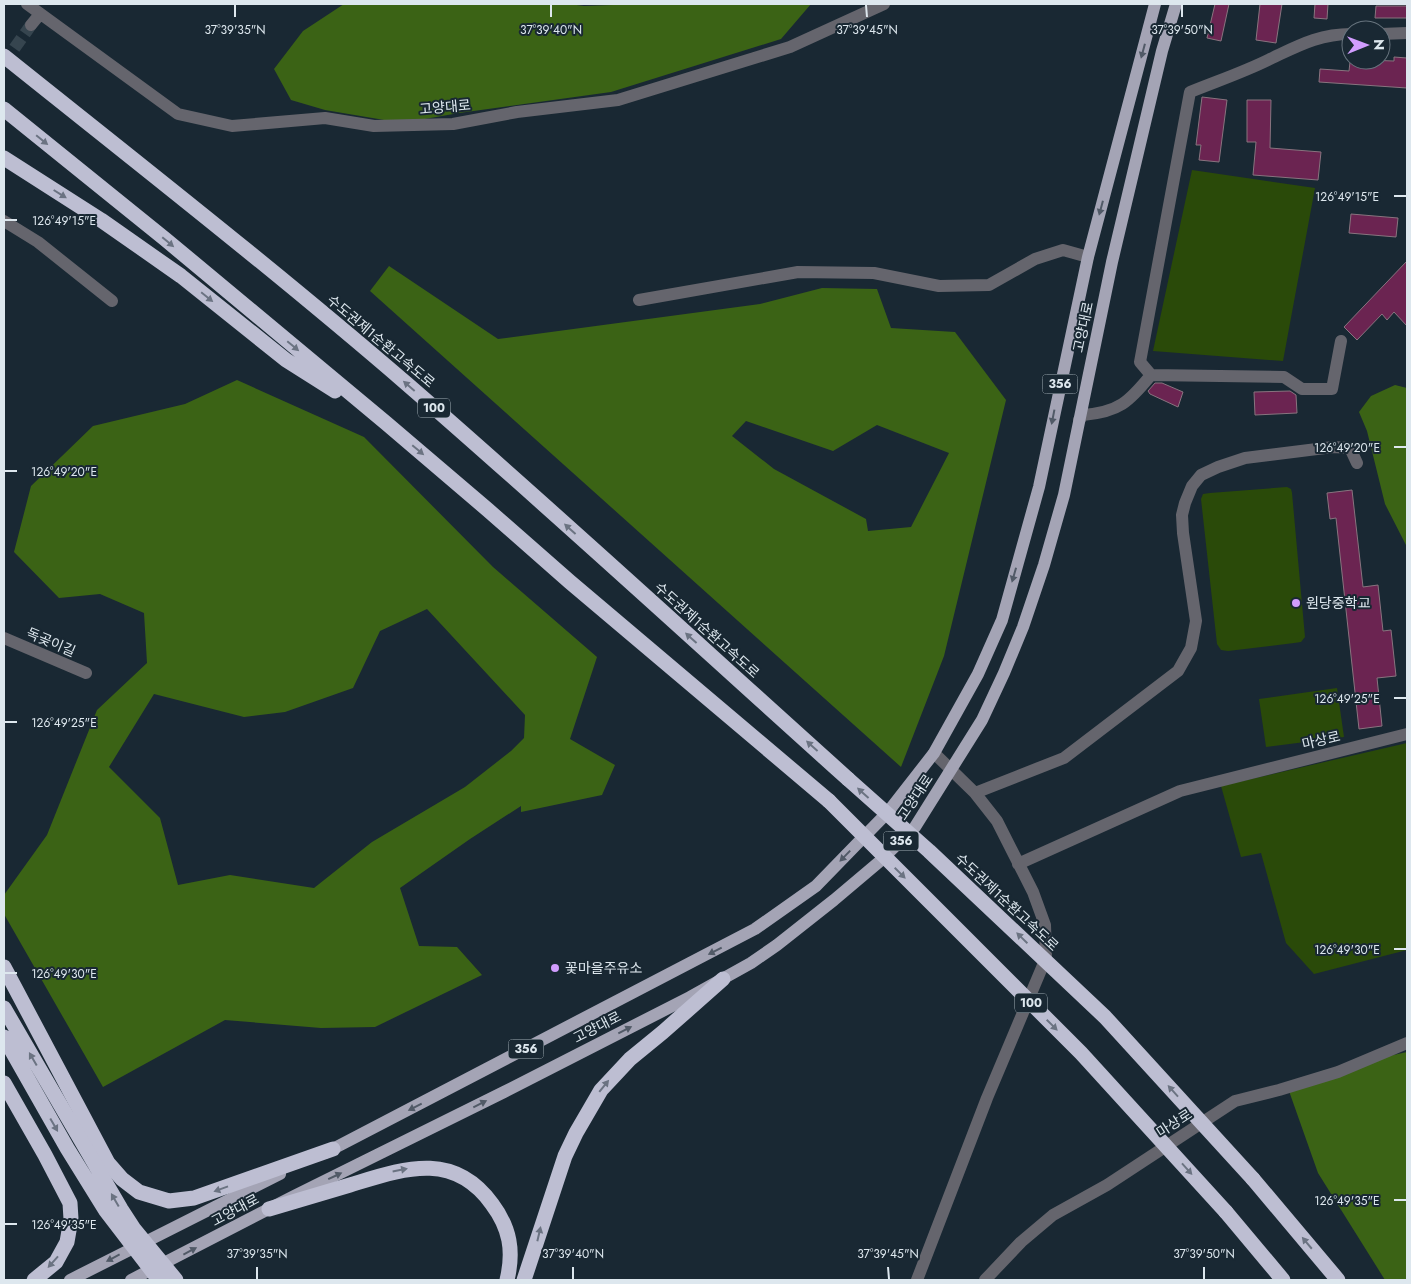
<svg xmlns="http://www.w3.org/2000/svg" width="1411" height="1284" viewBox="0 0 1411 1284" font-family="Jost,'Noto Sans KR',sans-serif">
  <style>
    .green { fill: #2a4a09 }
    .forest { fill: #3b6315; fill-rule: evenodd }
    .building { fill: #6b2451; stroke: #88747f }
    .lines { fill: none; stroke-linecap: round; stroke-linejoin: round }
    .minor-tunnel { stroke: #36454f; stroke-width: 12; stroke-dasharray: 12 6; stroke-linecap: butt }
    .minor { stroke: #65656d; stroke-width: 12 }
    .major { stroke: #a4a4b5; stroke-width: 12 }
    .highway { stroke: #bdbed2; stroke-width: 15 }
    .highway-bridge { stroke: #bdbed2; stroke-width: 15 }
    .oneway { fill: #515a67 }
    .oneway2 { fill: #6b7382 }
    .ticks { fill: none; stroke: #dde7ee; stroke-width: 2 }
    .poi-dot { fill: #d19dfe; stroke: #192833; stroke-width: 2 }
    .labels { text-anchor: middle; stroke-width: 4; stroke-linejoin: round; paint-order: stroke }
    .shield { fill: #192833; stroke: #a2aeb6; stroke-width: 1 }
    .shield-label { font-size: 12px; font-weight: bold; fill: #dde7ee }
    .street-label { font-size: 14px; fill: #dde7ee; stroke: #192833 }
    .poi-label { font-size: 14px; fill: #dde7ee; stroke: #192833; text-anchor: start }
    .ticks-label { font-size: 12px; text-anchor: middle; fill: #dde7ee; stroke: #192833; stroke-width: 4; stroke-linejoin: round; paint-order: stroke }
  </style>
  <rect width="100%" height="100%" fill="#192833"/>
  <path class="green" d="M1192,170L1315,188L1283,361L1153,351Z
    M1287,487L1291,489L1292,493L1305,637L1301,642L1294,643L1228,651L1221,650L1217,644L1201,499L1203,494L1210,493Z
    M1337,688L1344,737L1266,747L1259,699Z
    M1407,743V950L1314,974L1286,943L1261,853L1241,857L1221,786Z"/>
  <path class="forest" d="M344,4H569L584,6L641,4H811L781,39L611,92L459,113L402,123L325,110L291,100L274,69L303,31Z
    M389,266L498,339L760,304L822,288L877,289L891,328L955,332L1006,400L944,656L901,767L370,291ZM746,421L833,451L877,425L949,453L911,527L868,531L866,519L774,469L732,436Z
    M237,380L364,437L493,567L597,657L570,739L615,765L602,795L521,812V806L470,839L400,888L419,946L457,947L482,975L375,1027L321,1028L225,1020L103,1087L4,914V895L47,835L97,710L147,663L144,613L100,594L59,598L14,552L31,486L93,426L185,404ZM427,609L525,715L524,738L511,751L465,787L372,842L314,888L230,875L178,885L160,818L109,767L154,694L244,717L285,712L353,688L380,631Z
    M1395,385L1407,388V547L1385,504L1367,431L1359,412L1371,396Z
    M1407,1052V1280H1385L1318,1173L1289,1091L1322,1071Z"/>
  <path class="building" d="M1215,4H1229L1221,41L1207,38Z
    M1260,4H1282L1276,43L1256,40Z
    M1315,4H1328L1327,19L1314,18Z
    M1376,6H1407V18H1375Z
    M1394,57L1407,58V88L1319,82L1320,69L1349,71L1350,62L1365,63V60L1394,61Z
    M1202,97L1227,100L1219,162L1199,160L1201,145H1196Z
    M1247,100H1271L1270,148L1321,152L1318,180L1253,175L1256,142H1247Z
    M1351,214L1398,218L1396,237L1349,233Z
    M1407,261V326L1394,312L1387,320L1382,314L1357,340L1344,327Z
    M1155,383H1162L1183,392L1178,407L1150,394L1148,391Z
    M1290,391L1296,395L1297,413L1255,415L1254,392Z
    M1352,490L1363,587L1378,585L1383,631L1391,630L1396,676L1377,678L1382,726L1359,729L1336,518L1330,519L1327,493Z"/>
  <g class="lines">
    <path class="minor-tunnel" d="M4,63L31,25"/>
    <path class="minor" d="M27,4L178,114L232,126L325,118L374,126L453,124L517,112L618,100L790,47L884,4
      M31,25L40,14
      M1381,34L1407,33
      M4,221L38,242L112,301
      M639,300L798,272L874,273L939,286L989,285L1035,259L1063,250L1088,257
      M1341,341L1332,389H1302L1284,377L1151,375L1140,362L1190,92C1217,81 1244,72 1270,59C1298,46 1319,34 1351,34
      M1079,420L1083,415C1119,412 1129,402 1151,375
      M4,638L86,673
      M975,793L1064,758L1178,671L1191,648L1196,621L1183,533L1182,515L1185,503L1192,486L1201,475L1218,467L1245,458L1333,447L1350,448L1357,463
      M1018,864L1180,791L1407,734
      M917,1280L987,1098L1046,958L1045,925L1033,892L997,821L975,793L934,753
      M985,1280L1021,1242L1053,1215L1107,1185L1235,1101L1279,1090L1338,1072L1407,1043"/>
    <path class="major" d="M325,1153L755,929L816,886L888,812L934,753L978,674L1002,620L1039,487L1088,257L1155,4
      M70,1280L280,1174
      M131,1280L294,1196L504,1092L690,997L751,963L777,945L834,900L879,862L915,827L982,720L1004,673L1023,627L1044,565L1064,495L1112,262L1162,51L1176,4"/>
    <path class="highway" d="M4,56C139,164 276,271 407,384C556,513 701,647 848,779
      M4,109L165,239L386,423L488,510L570,582L829,801
      M4,158L101,220L181,276L286,360L335,391
      M4,967L108,1163L122,1179L139,1192L169,1201L194,1198L333,1149
      M4,1083L45,1155L70,1203L71,1219L67,1242L56,1262L34,1280
      M1253,1179L1338,1280
      M269,1209C296,1201 323,1193 350,1185C403,1169 453,1150 492,1204C510,1228 514,1251 507,1280
      M1226,1212L1283,1280
      M524,1280L565,1156L576,1133L601,1090L630,1059L663,1032L723,979"/>
    <path class="highway-bridge" d="M848,779L929,851L1105,1017L1253,1179
      M829,801L1081,1053L1226,1212
      M4,1008L121,1209L134,1229L176,1280
      M4,1037L67,1148L106,1211L159,1280"/>
  </g>
  <defs><path id="oneway-solid" d="M-6-.8H1V-3.2L6.5 0L1 3.2V.8H-6Z" transform="scale(1.25)"/></defs>
  <g class="oneway">
    <use href="#oneway-solid" transform="translate(1143 51) rotate(105)"/>
    <use href="#oneway-solid" transform="translate(1101 208) rotate(105)"/>
    <use href="#oneway-solid" transform="translate(1053 417) rotate(101)"/>
    <use href="#oneway-solid" transform="translate(1014 575) rotate(106)"/>
    <use href="#oneway-solid" transform="translate(845 856) rotate(134)"/>
    <use href="#oneway-solid" transform="translate(715 951) rotate(153)"/>
    <use href="#oneway-solid" transform="translate(625 1030) rotate(-27)"/>
    <use href="#oneway-solid" transform="translate(480 1104) rotate(-27)"/>
    <use href="#oneway-solid" transform="translate(415 1107) rotate(153)"/>
    <use href="#oneway-solid" transform="translate(335 1176) rotate(-25)"/>
    <use href="#oneway-solid" transform="translate(190 1251) rotate(-28)"/>
    <use href="#oneway-solid" transform="translate(113 1258) rotate(152)"/>
  </g>
  <g class="oneway2">
    <use href="#oneway-solid" transform="translate(42 140) rotate(39)"/>
    <use href="#oneway-solid" transform="translate(60 194) rotate(32)"/>
    <use href="#oneway-solid" transform="translate(168 242) rotate(40)"/>
    <use href="#oneway-solid" transform="translate(207 297) rotate(39)"/>
    <use href="#oneway-solid" transform="translate(293 346) rotate(40)"/>
    <use href="#oneway-solid" transform="translate(409 386) rotate(-139)"/>
    <use href="#oneway-solid" transform="translate(418 450) rotate(40)"/>
    <use href="#oneway-solid" transform="translate(570 529) rotate(-138)"/>
    <use href="#oneway-solid" transform="translate(691 638) rotate(-138)"/>
    <use href="#oneway-solid" transform="translate(812 746) rotate(-138)"/>
    <use href="#oneway-solid" transform="translate(863 793) rotate(-138)"/>
    <use href="#oneway-solid" transform="translate(900 873) rotate(45)"/>
    <use href="#oneway-solid" transform="translate(1022 938) rotate(-136)"/>
    <use href="#oneway-solid" transform="translate(1052 1025) rotate(45)"/>
    <use href="#oneway-solid" transform="translate(33 1059) rotate(-120)"/>
    <use href="#oneway-solid" transform="translate(604 1086) rotate(-51)"/>
    <use href="#oneway-solid" transform="translate(1173 1091) rotate(-132)"/>
    <use href="#oneway-solid" transform="translate(54 1125) rotate(60)"/>
    <use href="#oneway-solid" transform="translate(1187 1169) rotate(48)"/>
    <use href="#oneway-solid" transform="translate(400 1170) rotate(-11)"/>
    <use href="#oneway-solid" transform="translate(221 1189) rotate(160)"/>
    <use href="#oneway-solid" transform="translate(115 1200) rotate(-120)"/>
    <use href="#oneway-solid" transform="translate(539 1234) rotate(-77)"/>
    <use href="#oneway-solid" transform="translate(1307 1243) rotate(-130)"/>
    <use href="#oneway-solid" transform="translate(53 1262) rotate(132)"/>
  </g>
  <path class="ticks" d="M235,5V17M551,5V17M866,5L867,17M1182,5V17M1394,196H1406M5,220H17M1394,447H1406M5,471H17M1394,698H1406M5,722H17M1394,949H1406M5,973H17M1394,1200H1406M5,1224H17M257,1267V1279M573,1267V1279M888,1267L889,1279M1204,1267V1279"/>
  <g class="poi-dot">
    <circle cx="1296" cy="603" r="5"/>
    <circle cx="555" cy="968" r="5"/>
  </g>
  <g class="labels">
    <g class="shield">
      <rect x="1042.5" y="374.5" width="35" height="19" rx="4"/>
      <rect x="418" y="398.5" width="32" height="19" rx="4"/>
      <rect x="883.5" y="831.5" width="35" height="19" rx="4"/>
      <rect x="1015" y="993.5" width="32" height="19" rx="4"/>
      <rect x="508.5" y="1039.5" width="35" height="19" rx="4"/>
    </g>
    <g class="shield-label">
      <text x="1060" y="388">356</text>
      <text x="434" y="412">100</text>
      <text x="901" y="845">356</text>
      <text x="1031" y="1007">100</text>
      <text x="526" y="1053">356</text>
    </g>
    <g class="street-label">
      <text transform="translate(445 107) rotate(-5)" y="5">고양대로</text>
      <text transform="translate(1083 327) rotate(-78)" y="5">고양대로</text>
      <text transform="translate(381 341) rotate(40)" y="5">수도권제1순환고속도로</text>
      <text transform="translate(707 630) rotate(42)" y="5">수도권제1순환고속도로</text>
      <text transform="translate(51 642) rotate(23)" y="5">독곶이길</text>
      <text transform="translate(1321 740) rotate(-13)" y="5">마상로</text>
      <text transform="translate(915 797) rotate(-56)" y="5">고양대로</text>
      <text transform="translate(1007 902) rotate(43)" y="5">수도권제1순환고속도로</text>
      <text transform="translate(597 1027) rotate(-27)" y="5">고양대로</text>
      <text transform="translate(1174 1123) rotate(-33)" y="5">마상로</text>
      <text transform="translate(235 1210) rotate(-28)" y="5">고양대로</text>
    </g>
    <g class="poi-label">
      <text x="1306" y="608">원당중학교</text>
      <text x="565" y="973">꽃마을주유소</text>
    </g>
  </g>
  <g class="ticks-label">
    <text x="235" y="34">37°39'35"N</text>
    <text x="551" y="34">37°39'40"N</text>
    <text x="867" y="34">37°39'45"N</text>
    <text x="1182" y="34">37°39'50"N</text>
    <text x="1347" y="201">126°49'15"E</text>
    <text x="64" y="225">126°49'15"E</text>
    <text x="1347" y="452">126°49'20"E</text>
    <text x="64" y="476">126°49'20"E</text>
    <text x="1347" y="703">126°49'25"E</text>
    <text x="64" y="727">126°49'25"E</text>
    <text x="1347" y="954">126°49'30"E</text>
    <text x="64" y="978">126°49'30"E</text>
    <text x="1347" y="1205">126°49'35"E</text>
    <text x="64" y="1229">126°49'35"E</text>
    <text x="257" y="1258">37°39'35"N</text>
    <text x="573" y="1258">37°39'40"N</text>
    <text x="888" y="1258">37°39'45"N</text>
    <text x="1204" y="1258">37°39'50"N</text>
  </g>
  <rect width="1411" height="1284" fill="none" stroke="#dde7ee" stroke-width="10"/>
  <g transform="translate(1366 45) rotate(89)"><circle r="24" fill="#192833" stroke="#67747e"/>
  <path d="M0-4L9 19L0 12L-9 19Z" fill="#d19dfe"/>
  <text y="-8" font-size="14" font-weight="bold" text-anchor="middle" fill="#dde7ee">N</text>
  </g>
</svg>
